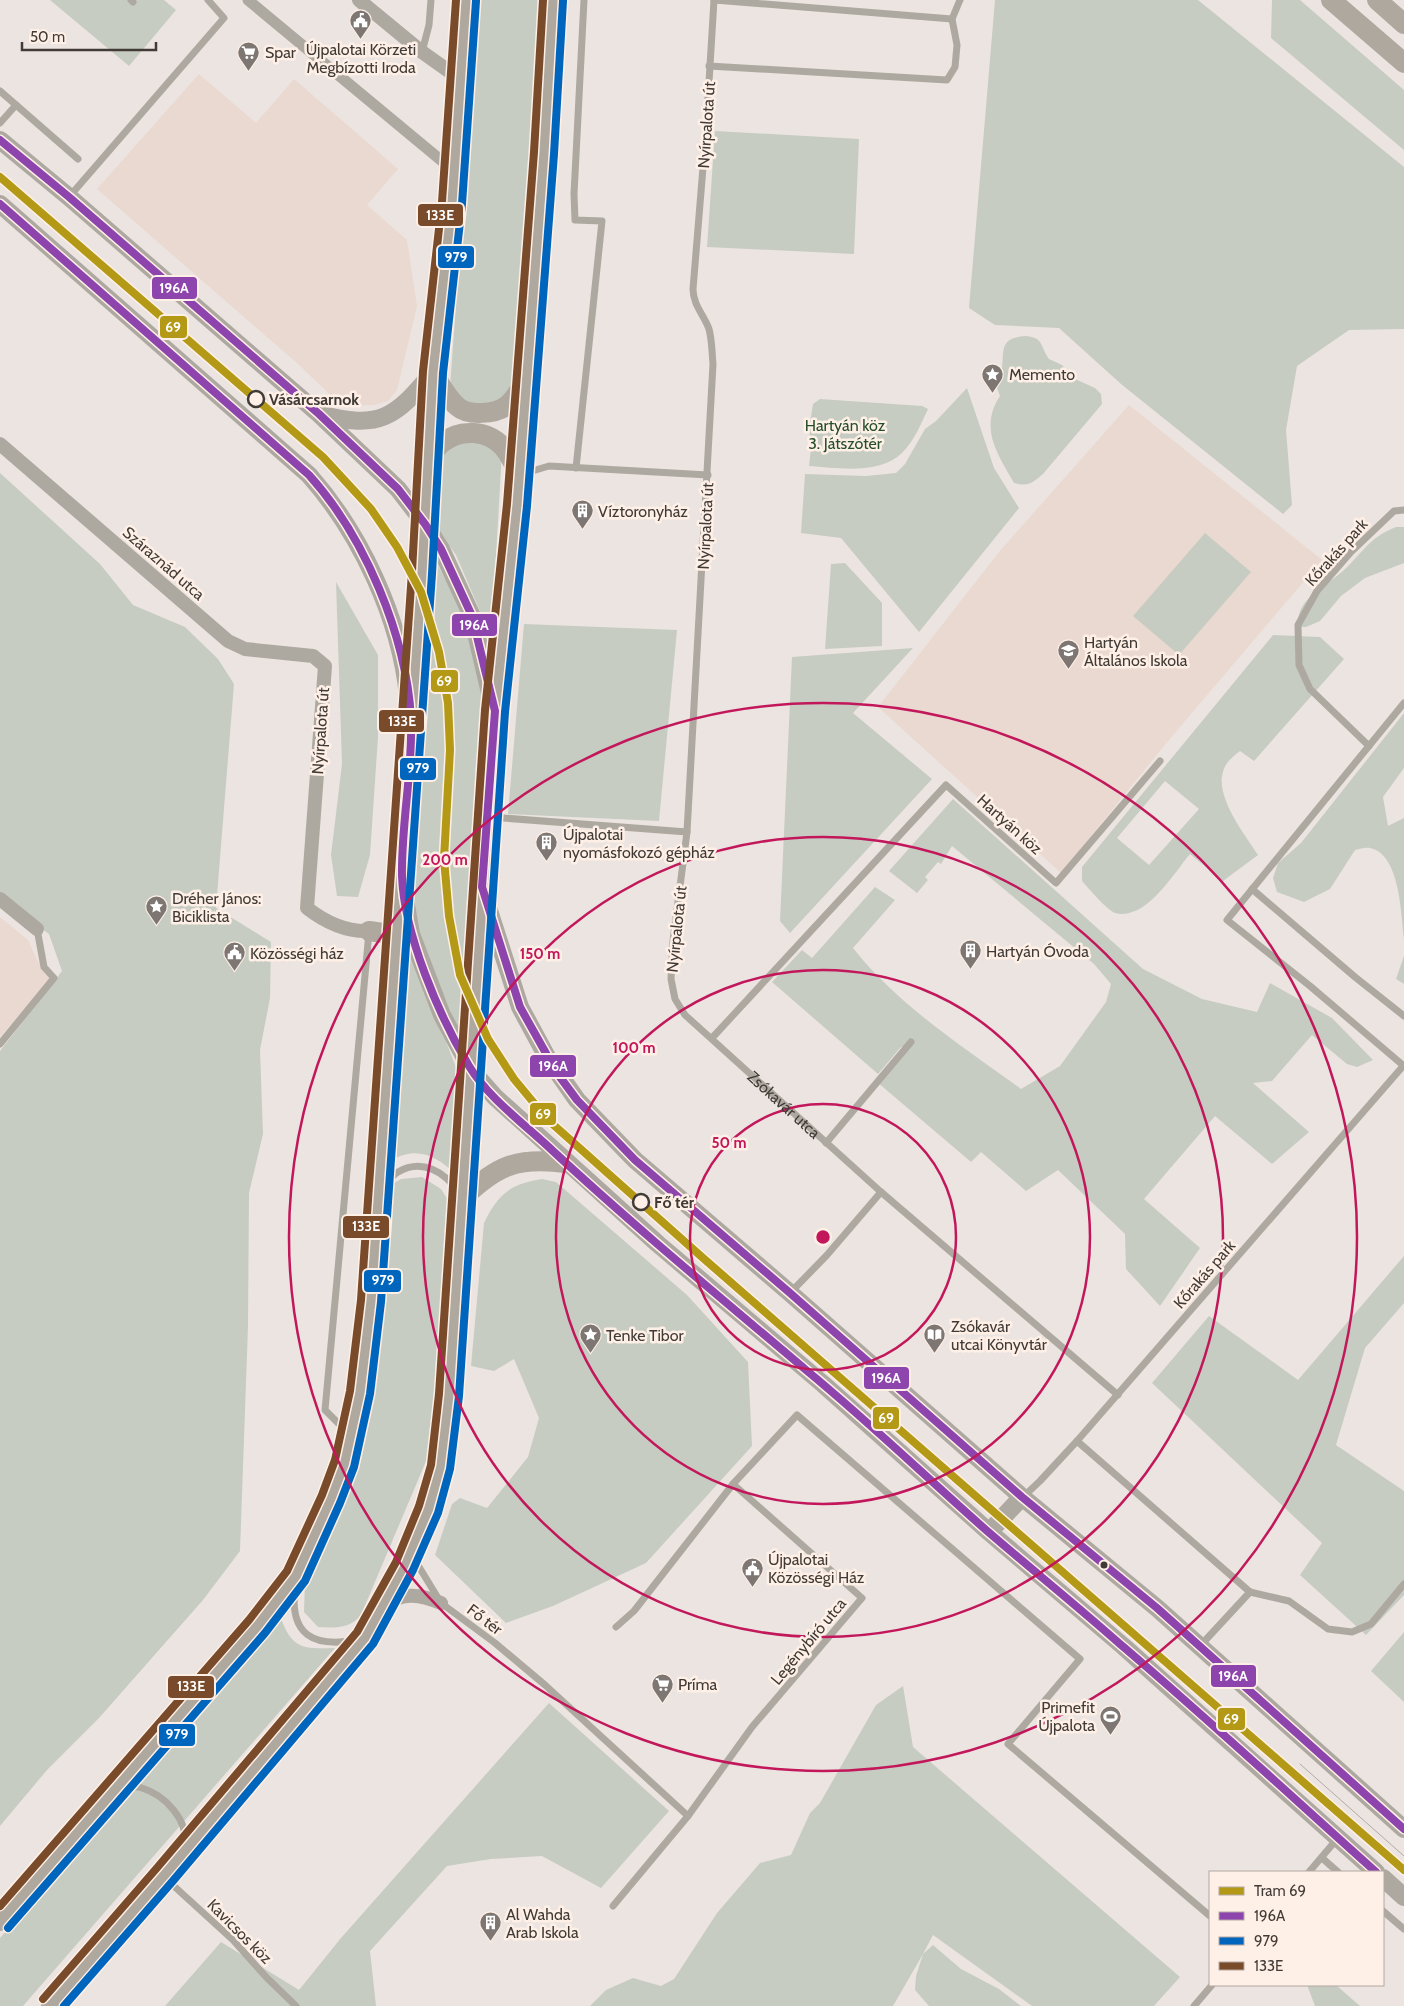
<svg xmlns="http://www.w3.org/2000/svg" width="1404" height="2006" viewBox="0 0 1404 2006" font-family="Cabin,sans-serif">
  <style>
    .built { fill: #ead9d0 }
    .green { fill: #c7ccc2; fill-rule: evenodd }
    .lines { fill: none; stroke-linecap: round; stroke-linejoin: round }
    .service { stroke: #aea9a0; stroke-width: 7 }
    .pedestrian { stroke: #aea9a0; stroke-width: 11 }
    .minor { stroke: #aea9a0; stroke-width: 14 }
    .tertiary { stroke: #aea9a0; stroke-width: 18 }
    .secondary { stroke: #aea89f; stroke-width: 20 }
    .tram { stroke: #b0aaa4; stroke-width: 1 }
    .bus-1-casing { stroke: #fff0e7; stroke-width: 11 }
    .bus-2-casing { stroke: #fff0e7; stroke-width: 11 }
    .bus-3-casing { stroke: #fff0e7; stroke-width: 11 }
    .bus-1 { stroke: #8e44ad; stroke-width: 8 }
    .bus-2 { stroke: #0065bd; stroke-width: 8 }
    .bus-3 { stroke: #7a4b2a; stroke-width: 8 }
    .tram-1-casing { stroke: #fff0e7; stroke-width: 11 }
    .tram-1 { stroke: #b39916; stroke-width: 8 }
    .ring { fill: none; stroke: #c2185b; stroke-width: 2.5 }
    .stop-dot { fill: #fff0e7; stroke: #413b37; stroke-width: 2.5 }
    .bus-dot { fill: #413b37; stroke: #fff0e7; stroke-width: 2 }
    .labels { text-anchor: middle; stroke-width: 5; stroke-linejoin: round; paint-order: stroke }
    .poi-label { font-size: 16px; fill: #413b37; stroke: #fff0e7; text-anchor: start }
    .street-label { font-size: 16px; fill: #413b37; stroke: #fff0e7 }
    .stop-label { font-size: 16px; font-weight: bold; fill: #413b37; stroke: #fff0e7; text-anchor: start }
    .park-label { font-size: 16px; fill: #254e2b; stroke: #fff0e7 }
    .centre { fill: #c2185b; stroke: #fff0e7; stroke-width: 2.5 }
    .ring-label { font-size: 15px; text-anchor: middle; font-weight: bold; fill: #c2185b; stroke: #fff0e7; stroke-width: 5; stroke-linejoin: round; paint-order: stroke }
    .line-badge { stroke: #fff0e7; stroke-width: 2 }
    .badge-label { font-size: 14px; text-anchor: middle; font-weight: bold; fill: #fff }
  </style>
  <rect width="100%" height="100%" fill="#ece4e0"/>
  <path class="built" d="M199,74L256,123L294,79L398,169L367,205L407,240L417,306L397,390L388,401L374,405L342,406L298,364L97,189Z
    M1129,405L1322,560L1163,747L1061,873L878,707L999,552Z
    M0,917L28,940L37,960L50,979L0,1037Z"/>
  <path class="green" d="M50,0H164L176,10L129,66Z
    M478,0H541L515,379L505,399L472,407L450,387Z
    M995,0H1198L1404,167V329L1349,330L1297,366L1286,430L1292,505L1283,514L1121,384L1059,328L995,325L969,308Z
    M1272,0H1300L1404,90V150L1271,38Z
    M715,131L859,139L854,254L707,247Z
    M1026,336C1044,338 1040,346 1049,359L1062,365L1075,379L1095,388L1101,394L1102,404L1043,474C1032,483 1029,487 1014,483C997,453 979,428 1000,396C999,393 998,391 997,388C995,382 1001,375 1002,369C1004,348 1000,338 1026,336Z
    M967,388L994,468L1019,508L919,632L841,538L801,533L805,474L866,476L896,473L905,464L925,429L936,421Z
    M820,399L922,406L928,409C921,424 914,441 902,453C879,475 838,468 809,466L811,448L809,429L813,404Z
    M463,436L502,451L490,661L480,611L456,555L433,523L438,452Z
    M0,473L100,564L133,605L185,627L218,659L234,684L216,908L271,942L270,998L260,1050L263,1134L249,1193L248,1326L240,1551L203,1600L99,1718L47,1770L0,1826V1051L62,971L49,934L0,896Z
    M1396,527H1404V563L1365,578L1341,596L1320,621L1306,627H1299C1293,599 1329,585 1345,569C1364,551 1370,537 1396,527Z
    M1205,533L1251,572L1179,655L1133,616Z
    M430,551L452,592L467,624L485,706L464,1047L405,895Z
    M845,563L882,603V646L825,649L831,564Z
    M336,582L378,655V737L370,855L358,897L337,896L331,855L342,764Z
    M524,624L677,630L659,821L508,814Z
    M1273,635L1320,637L1344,659L1254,761L1240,751C1232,757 1225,763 1223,772C1215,797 1245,835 1258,855L1223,881L1190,854C1173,874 1146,921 1115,913C1107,910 1089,889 1082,881V867ZM1165,781L1199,809L1149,865L1117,838Z
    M913,648L853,713L932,779L790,933L780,921L792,657Z
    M1404,713V768L1383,797L1388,826L1404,818V938C1401,914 1400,854 1370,848C1366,847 1360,849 1355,850L1330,889L1304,902L1277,892L1273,878L1278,863L1301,843Z
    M953,799L1143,969L1202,999L1257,1012L1270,983L1332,1018L1373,1060L1357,1067L1347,1064L1312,1035L1272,1081L1253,1083L1309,1132L1272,1164L1215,1116L1144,1199L1200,1248L1160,1306L1126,1269L1125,1234L1058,1170L1026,1191L981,1152L971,1162L877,1082L906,1048L901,1047L878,1074L772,982L802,950L812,958L875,887L895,900L853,948C899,1006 962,1046 1021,1089L1060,1066L1106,1002L1111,984L1094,964L952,846L941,864L938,862L925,877L928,880L917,893L889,871Z
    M402,929L461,1080L454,1173C441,1160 423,1149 404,1155C398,1156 391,1161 386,1164Z
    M1404,956V984L1396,979Z
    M422,1177L441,1189L451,1205L432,1447L361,1615C350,1629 334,1628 318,1627L304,1612L305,1581L341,1503L361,1439L367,1404L384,1189L401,1179Z
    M542,1179L556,1182L687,1295L748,1362L752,1446L646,1563L553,1606L506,1623L435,1555L452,1504L460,1498L487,1508L528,1457L539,1418L514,1359L494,1371L471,1366L484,1223C498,1194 510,1184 542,1179Z
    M1404,1256V1303L1365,1348L1336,1445L1404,1491V1595L1366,1635L1300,1575L1322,1543L1152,1383L1209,1316L1298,1380Z
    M280,1616C292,1649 302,1649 335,1648L23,2006H0V1938Z
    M1404,1632V1702L1371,1671Z
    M903,1686L913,1747L1180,1977L1154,2006H1032L933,1935L923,1954L933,1945L961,1969L999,1989L1021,2006H929L915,1990L916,1976L923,1954L893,2006H590L606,1990L633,1978L661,1986L674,1979L717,1913L760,1863L791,1855L810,1813L820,1803L876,1705Z
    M549,1703L669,1811L601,1888L542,1856L491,1859L447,1866L370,1951L376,2006H165L221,1942L299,1990L341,1938Z
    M1307,1985H1336L1360,2006H1315Z"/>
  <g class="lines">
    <g class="service">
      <path d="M131,0L133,2"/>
      <path id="s1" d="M714,0L706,131L693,289C693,305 704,315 709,329C712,340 712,353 713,364L687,832L673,941L671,979L675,999L685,1015L881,1192L1118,1395"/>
      <path d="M714,0L952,19"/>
      <path d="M422,52L429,25L431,0"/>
      <path d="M709,66L947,80L955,67L957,45L952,19L960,0"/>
      <path d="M0,91L78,159"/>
      <path d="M0,123L16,105"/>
      <path d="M69,197L224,18L208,0"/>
      <path d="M576,468L602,221L575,220L574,194L584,0"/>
      <path d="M522,474L549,466L708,475"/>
      <path d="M1404,703L1227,920L1310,986L1404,1066"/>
      <path d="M1369,746L1310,689L1299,665L1298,625L1317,591L1351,552L1394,511L1404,510"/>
      <path d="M490,817L687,832"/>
      <path d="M1252,889L1355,977L1404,1016"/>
      <path d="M712,1038L946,785L1056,883L1160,761"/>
      <path d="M0,1044L54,978L44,967L37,929"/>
      <path d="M826,1143L911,1042"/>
      <path d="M383,1186C388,1181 393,1175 398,1172C422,1158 445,1172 458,1192"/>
      <path d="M790,1293L827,1255L881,1192"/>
      <path d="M349,1434L325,1410L369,932"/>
      <path d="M1077,1441L1250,1592"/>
      <path d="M1023,1497L1040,1481L1077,1441L1404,1065"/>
      <path d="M413,1557L441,1603L495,1643L545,1685L688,1816"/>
      <path d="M295,1587C289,1635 313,1648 357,1640"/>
      <path d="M616,1627L634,1611L733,1484L797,1415L1080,1659L1008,1744L1210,1916"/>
      <path d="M1200,1646L1250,1592L1289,1601L1328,1629L1352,1632L1371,1624L1404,1584"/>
      <path d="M122,1787C128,1787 136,1786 142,1788C165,1795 188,1820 185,1844"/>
      <path d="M1322,1858L1338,1872"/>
      <path d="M1309,1872L1337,1839"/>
      <path d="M164,1877L233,1940L267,1978L296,2006"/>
      <path d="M613,1906L688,1816L752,1727L862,1598L733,1484"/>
      <path d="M1383,1911L1404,1929"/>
      <path d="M1194,2006L1212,1985"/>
    </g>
    <path class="pedestrian" d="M248,0L454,171"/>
    <path class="minor" d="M359,0L422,52L460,79
      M0,444L228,641L245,649L313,656L325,666L307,908C325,922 346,932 369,931
      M0,899L37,929
      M385,1605C403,1591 421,1595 441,1603"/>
    <path class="tertiary" d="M0,140L69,197L319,414L398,489L425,524L441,549L472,616L493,706
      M0,204L309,475C361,534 400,618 408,696
      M319,414C380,430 395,418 433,372
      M404,893L411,934L442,1015L472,1071L495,1097L658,1244L823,1384L989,1532L1123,1646L1376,1872
      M484,895L520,1007L547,1057L577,1100L635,1160L790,1293L1022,1497L1157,1608L1404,1829
      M989,1532L1022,1497
      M1383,1878L1404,1897"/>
    <path class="secondary" d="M1331,0L1404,63
      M1377,0L1404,24
      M433,372C440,384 447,398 458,407C468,416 496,414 506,406C515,400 519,390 525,381
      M429,458C433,453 437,447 442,443C460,428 488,430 503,447C510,455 514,466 520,474
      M369,931L397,935
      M462,1199C497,1165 517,1157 566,1163
      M0,1921L257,1626L296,1576L331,1499L345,1463L360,1393L371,1301L422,573L433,372L452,203L466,0
      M51,2006L164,1876L365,1638C393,1591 419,1542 435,1490C444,1461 445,1426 449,1395L495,711L517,505L544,153L553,0"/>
    <path class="tram" d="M1300,1764L1404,1856"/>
    <defs>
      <path id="bus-1" d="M0,140L69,197L319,414L398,489L425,524L441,549L472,616L495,711L482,887L520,1007L557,1073L577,1100L635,1160L790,1293L1022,1497L1157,1608L1404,1829
        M0,204L309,475C365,537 406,635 411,718C413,770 401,824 402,876C404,934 439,1016 469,1066C488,1098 527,1126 554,1152C635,1227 721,1298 806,1370C868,1421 926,1477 986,1530C1030,1568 1076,1605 1120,1644C1207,1718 1291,1796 1376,1872"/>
      <path id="bus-2" d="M8,1928L265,1633L305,1581L340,1503L354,1467L370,1394L381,1302L432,574L443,373L462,204L476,1
        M64,2006L172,1882L373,1644L413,1570L438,1513L450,1469L459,1396L505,712L527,506L554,154L563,1"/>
      <path id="bus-3" d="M0,1906L249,1620L287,1571L322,1495L335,1460L350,1391L361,1300L412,572L423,371L442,202L456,0
        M43,1999L156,1869L357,1632L396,1562L419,1506L431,1465L439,1394L485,710L507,504L534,152L543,0"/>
    </defs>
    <use href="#bus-1" class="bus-1-casing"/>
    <use href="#bus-2" class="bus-2-casing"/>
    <use href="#bus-3" class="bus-3-casing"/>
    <use href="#bus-1" class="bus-1"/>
    <use href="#bus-2" class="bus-2"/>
    <use href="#bus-3" class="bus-3"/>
    <defs>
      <path id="tram-1" d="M0,177L323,457L371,509L397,547L421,592L439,652L448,703L450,750L444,859L449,916L460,975L488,1039L514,1079L548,1120L703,1258L1404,1870"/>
    </defs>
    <use href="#tram-1" class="tram-1-casing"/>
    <use href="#tram-1" class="tram-1"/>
  </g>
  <g class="ring">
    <circle cx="823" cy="1237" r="133"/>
    <circle cx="823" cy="1237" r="267"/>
    <circle cx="823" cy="1237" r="400"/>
    <circle cx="823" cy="1237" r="534"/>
  </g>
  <defs>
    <symbol id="civic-pin" viewBox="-11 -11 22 30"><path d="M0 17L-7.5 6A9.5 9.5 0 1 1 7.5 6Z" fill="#7d7672" stroke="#fff0e7"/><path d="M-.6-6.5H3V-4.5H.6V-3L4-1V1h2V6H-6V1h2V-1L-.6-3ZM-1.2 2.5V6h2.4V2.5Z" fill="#fff"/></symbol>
    <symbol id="supermarket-pin" viewBox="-11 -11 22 30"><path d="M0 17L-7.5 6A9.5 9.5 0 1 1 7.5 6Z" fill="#7d7672" stroke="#fff0e7"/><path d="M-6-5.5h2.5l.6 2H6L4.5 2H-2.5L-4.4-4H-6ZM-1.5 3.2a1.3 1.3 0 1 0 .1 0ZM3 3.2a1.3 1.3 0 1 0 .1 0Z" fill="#fff"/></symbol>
    <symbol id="sight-pin" viewBox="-11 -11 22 30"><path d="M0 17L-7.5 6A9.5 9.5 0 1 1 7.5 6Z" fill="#7d7672" stroke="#fff0e7"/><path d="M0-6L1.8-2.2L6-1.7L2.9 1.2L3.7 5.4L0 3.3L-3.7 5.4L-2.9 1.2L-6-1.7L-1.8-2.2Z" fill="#fff"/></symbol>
    <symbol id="building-pin" viewBox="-11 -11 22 30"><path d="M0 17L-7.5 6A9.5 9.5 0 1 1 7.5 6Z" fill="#7d7672" stroke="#fff0e7"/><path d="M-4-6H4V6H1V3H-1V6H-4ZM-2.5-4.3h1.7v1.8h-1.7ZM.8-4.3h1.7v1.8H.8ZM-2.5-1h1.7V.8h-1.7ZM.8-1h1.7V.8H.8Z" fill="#fff"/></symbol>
    <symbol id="school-pin" viewBox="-11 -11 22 30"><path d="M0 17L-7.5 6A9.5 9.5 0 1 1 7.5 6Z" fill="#7d7672" stroke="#fff0e7"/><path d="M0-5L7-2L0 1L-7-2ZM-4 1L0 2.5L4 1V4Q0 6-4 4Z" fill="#fff"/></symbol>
    <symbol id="library-pin" viewBox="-11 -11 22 30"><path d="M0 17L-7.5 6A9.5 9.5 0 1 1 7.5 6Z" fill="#7d7672" stroke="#fff0e7"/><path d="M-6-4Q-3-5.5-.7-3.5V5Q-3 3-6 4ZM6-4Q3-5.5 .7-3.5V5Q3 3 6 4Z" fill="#fff"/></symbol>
    <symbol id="stadium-pin" viewBox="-11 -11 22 30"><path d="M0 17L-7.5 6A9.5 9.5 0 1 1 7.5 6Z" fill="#7d7672" stroke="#fff0e7"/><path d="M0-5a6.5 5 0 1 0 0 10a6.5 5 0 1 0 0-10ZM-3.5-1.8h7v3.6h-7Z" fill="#fff"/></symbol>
  </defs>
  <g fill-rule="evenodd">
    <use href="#civic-pin" x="348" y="8" width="25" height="34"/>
    <use href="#supermarket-pin" x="236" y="40" width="25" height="34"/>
    <use href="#sight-pin" x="980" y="362" width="25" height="34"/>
    <use href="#building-pin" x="570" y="498" width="25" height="34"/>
    <use href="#school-pin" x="1056" y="638" width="25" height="34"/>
    <use href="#building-pin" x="534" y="830" width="25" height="34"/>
    <use href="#sight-pin" x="144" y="894" width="25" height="34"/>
    <use href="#building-pin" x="958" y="938" width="25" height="34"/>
    <use href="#civic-pin" x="222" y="940" width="25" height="34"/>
    <use href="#sight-pin" x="578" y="1322" width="25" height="34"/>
    <use href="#library-pin" x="922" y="1322" width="25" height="34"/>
    <use href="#civic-pin" x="740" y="1556" width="25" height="34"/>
    <use href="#supermarket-pin" x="650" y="1672" width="25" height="34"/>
    <use href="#stadium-pin" x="1098" y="1704" width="25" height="34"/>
    <use href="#building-pin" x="478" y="1910" width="25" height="34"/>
  </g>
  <g class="stop-dot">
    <circle cx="256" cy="399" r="8"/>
    <circle cx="641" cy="1202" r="8"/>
  </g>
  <circle class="bus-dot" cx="1104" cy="1565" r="4.5"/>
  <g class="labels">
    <g class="poi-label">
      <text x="361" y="55" text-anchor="middle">Újpalotai Körzeti<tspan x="361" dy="18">Megbízotti Iroda</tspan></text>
      <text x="265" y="58">Spar</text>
      <text x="1009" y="380">Memento</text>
      <text x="598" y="517">Víztoronyház</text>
      <text x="1084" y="648">Hartyán<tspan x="1084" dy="18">Általános Iskola</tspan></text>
      <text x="563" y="840">Újpalotai<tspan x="563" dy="18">nyomásfokozó gépház</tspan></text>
      <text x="172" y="904">Dréher János:<tspan x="172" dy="18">Biciklista</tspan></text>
      <text x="986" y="957">Hartyán Óvoda</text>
      <text x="250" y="959">Közösségi ház</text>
      <text x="951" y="1332">Zsókavár<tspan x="951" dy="18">utcai Könyvtár</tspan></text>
      <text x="606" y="1341">Tenke Tibor</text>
      <text x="768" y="1565">Újpalotai<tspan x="768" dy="18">Közösségi Ház</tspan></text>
      <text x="678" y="1690">Príma</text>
      <text x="1095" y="1713" text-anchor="end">Primefit<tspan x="1095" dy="18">Újpalota</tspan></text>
      <text x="506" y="1920">Al Wahda<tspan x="506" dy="18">Arab Iskola</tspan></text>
    </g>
    <g class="street-label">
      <text transform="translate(706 125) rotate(-86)" y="6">Nyírpalota út</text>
      <text transform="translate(705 526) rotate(-87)" y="6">Nyírpalota út</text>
      <text transform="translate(1336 552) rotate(-48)" y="6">Kőrakás park</text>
      <text transform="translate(164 563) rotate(41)" y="6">Száraznád utca</text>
      <text transform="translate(320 731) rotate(-86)" y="6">Nyírpalota út</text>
      <text transform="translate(1010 824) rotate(42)" y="6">Hartyán köz</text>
      <text transform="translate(676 929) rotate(-84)" y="6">Nyírpalota út</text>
      <text dy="6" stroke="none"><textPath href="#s1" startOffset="1158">Zsókavár utca</textPath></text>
      <text transform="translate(1204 1274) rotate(-49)" y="6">Kőrakás park</text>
      <text transform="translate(485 1619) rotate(37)" y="6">Fő tér</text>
      <text transform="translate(808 1641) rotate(-50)" y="6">Legénybíró utca</text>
      <text transform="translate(240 1931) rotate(45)" y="6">Kavicsos köz</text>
    </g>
    <g class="stop-label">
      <text x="269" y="405">Vásárcsarnok</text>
      <text x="654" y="1208">Fő tér</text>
    </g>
    <g class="park-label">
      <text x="845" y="431">Hartyán köz<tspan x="845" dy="18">3. Játszótér</tspan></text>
    </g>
  </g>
  <circle cx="823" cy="1237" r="8" class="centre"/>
  <g class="ring-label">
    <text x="445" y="865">200 m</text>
    <text x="540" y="959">150 m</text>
    <text x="634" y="1053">100 m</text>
    <text x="729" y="1148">50 m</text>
  </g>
  <g class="line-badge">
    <rect x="417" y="203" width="47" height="24" rx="5" fill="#7a4b2a"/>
    <rect x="437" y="245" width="38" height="24" rx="5" fill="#0065bd"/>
    <rect x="151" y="276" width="47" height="24" rx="5" fill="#8e44ad"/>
    <rect x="159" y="315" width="29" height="24" rx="5" fill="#b39916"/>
    <rect x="451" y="613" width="47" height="24" rx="5" fill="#8e44ad"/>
    <rect x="430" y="669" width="29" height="24" rx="5" fill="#b39916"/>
    <rect x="378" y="709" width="47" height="24" rx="5" fill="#7a4b2a"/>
    <rect x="399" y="757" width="38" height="24" rx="5" fill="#0065bd"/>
    <rect x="529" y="1054" width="48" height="24" rx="5" fill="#8e44ad"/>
    <rect x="529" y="1102" width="28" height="24" rx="5" fill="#b39916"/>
    <rect x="342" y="1215" width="48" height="24" rx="5" fill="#7a4b2a"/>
    <rect x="363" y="1269" width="39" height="24" rx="5" fill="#0065bd"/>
    <rect x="863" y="1366" width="47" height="24" rx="5" fill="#8e44ad"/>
    <rect x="872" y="1406" width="28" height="24" rx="5" fill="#b39916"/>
    <rect x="1210" y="1664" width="47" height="24" rx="5" fill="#8e44ad"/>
    <rect x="167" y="1675" width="48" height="24" rx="5" fill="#7a4b2a"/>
    <rect x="1217" y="1707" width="29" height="24" rx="5" fill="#b39916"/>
    <rect x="158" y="1723" width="38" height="24" rx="5" fill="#0065bd"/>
  </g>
  <g class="badge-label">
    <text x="440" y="220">133E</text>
    <text x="456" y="262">979</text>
    <text x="174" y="293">196A</text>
    <text x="173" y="332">69</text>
    <text x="474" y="630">196A</text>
    <text x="444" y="686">69</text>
    <text x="402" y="726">133E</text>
    <text x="418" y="773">979</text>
    <text x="553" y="1071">196A</text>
    <text x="543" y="1119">69</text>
    <text x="366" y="1231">133E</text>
    <text x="383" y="1285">979</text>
    <text x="886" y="1383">196A</text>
    <text x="886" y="1423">69</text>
    <text x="1233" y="1681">196A</text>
    <text x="191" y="1691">133E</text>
    <text x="1231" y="1724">69</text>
    <text x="177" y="1739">979</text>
  </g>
  <rect x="1209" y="1871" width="175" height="115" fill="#fff0e7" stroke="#b3a8a1"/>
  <rect x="1219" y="1887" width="25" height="8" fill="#b39916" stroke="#b3a8a1"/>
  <text x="1254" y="1896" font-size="15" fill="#413b37">Tram 69</text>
  <rect x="1219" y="1912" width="25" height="8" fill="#8e44ad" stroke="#b3a8a1"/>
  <text x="1254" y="1921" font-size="15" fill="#413b37">196A</text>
  <rect x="1219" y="1937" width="25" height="8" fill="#0065bd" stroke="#b3a8a1"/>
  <text x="1254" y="1946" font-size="15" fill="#413b37">979</text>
  <rect x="1219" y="1962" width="25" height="8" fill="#7a4b2a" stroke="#b3a8a1"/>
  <text x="1254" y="1971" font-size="15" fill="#413b37">133E</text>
  <path d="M22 42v8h134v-8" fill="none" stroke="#413b37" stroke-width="2.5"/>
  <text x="30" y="42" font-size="15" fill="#413b37" stroke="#fff0e7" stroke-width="4" paint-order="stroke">50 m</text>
</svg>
